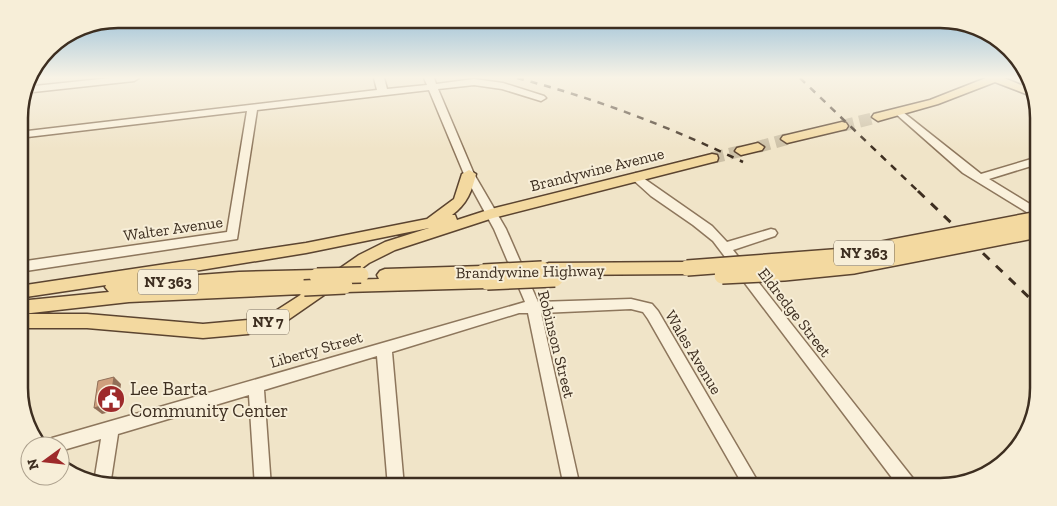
<svg xmlns="http://www.w3.org/2000/svg" width="1057" height="506" viewBox="0 0 1057 506" font-family="'Zilla Slab',serif">
  <style>
    .lines { fill: none; stroke-linecap: round; stroke-linejoin: round }
    .major-tunnel { stroke: #ccc0a6; stroke-width: 12; stroke-dasharray: 12 6; stroke-linecap: butt }
    .minor-casing { stroke: #8d765c; stroke-width: 3 }
    .major-casing { stroke: #5b4430; stroke-width: 3 }
    .minor { fill: #faf1dc; fill-rule: evenodd }
    .major { fill: #f3d9a0; fill-rule: evenodd }
    .rail-far1 { stroke: #3d2e20; stroke-width: 2.5; stroke-dasharray: 7 7; stroke-linecap: butt }
    .rail { stroke: #3d2e20; stroke-width: 3; stroke-dasharray: 9 9; stroke-linecap: butt }
    .major-bridge-casing { stroke: #5b4430; stroke-width: 18; stroke-linecap: butt }
    .major-bridge { stroke: #f3d9a0; stroke-width: 15 }
    .shaded-wall { fill: #916f58 }
    .building { fill: #cf9f7d; stroke: #916f58 }
    .labels { text-anchor: middle; stroke-width: 4; stroke-linejoin: round; paint-order: stroke }
    .shield { fill: #f7eed8; stroke: #756857; stroke-width: 1 }
    .shield-label { font-size: 15px; font-weight: bold; fill: #3d2e20 }
    .street-label { font-size: 16px; fill: #3d2e20; stroke: #f7eed8 }
    .near-poi-label { font-size: 19px; fill: #3d2e20; stroke: #f7eed8; text-anchor: start }
    .rim { fill: none; stroke: #3d2e20; stroke-width: 2.5 }
  </style>
  <rect width="100%" height="100%" fill="#f0e4c8"/>
  <g class="lines">
    <path class="major-tunnel" d="M842,126L878,117
      M758,147L787,139
      M712,158L741,151"/>
    <defs>
      <path id="minor" d="M110,78H139L134,81L24,93L25,87Z
        M374,78H384L387,89L427,85L424,78H434L436,84L474,79L503,83L544,96L546,98L541,101L502,89L474,85L438,89L474,174L506,229L538,302L631,299L652,304L658,311L761,487H744L648,319L643,312L631,309L541,313L580,487H564L528,313H519L392,352L404,487H388L377,356L264,390L271,487H255L249,395L118,434L110,486L94,482L101,439L60,451V446H44L46,441L52,438L111,421L525,302L494,229L464,174L429,90L257,110L237,239L19,272V262L227,232L247,111L19,138V132L377,90Z
        M899,109L981,174L1038,157V164L989,179L1038,209V219L963,173L896,114L894,112Z
        M636,173L712,226L727,242L771,229L775,230L777,233L775,236L733,250L915,481L917,487H899L713,241L693,225L651,196L630,177Z"/>
      <path id="major" d="M986,78H1004L1031,89L1034,97L995,82L938,104L878,121L872,117L874,114L930,100Z
        M842,122L846,123L848,126L846,129L787,143L781,139L783,136Z
        M758,143L764,147L762,150L741,155L735,151L737,148Z
        M712,154L717,155L718,158L717,161L493,218L395,250L369,263L346,280L379,279L377,275L380,271L385,269L483,266L488,268L491,272L488,276L493,278L495,282L493,286L487,288L345,292L339,290L337,286L285,322L248,334L203,338L87,328H19V301L109,292L105,287L106,285L19,298V286L306,243L427,219L454,199L462,174L469,170L476,174C472,191 467,204 452,215H455L457,220L491,209ZM429,228L385,242L359,255L323,280L325,276L322,272L317,270L239,272L145,279L306,253ZM322,280L312,288L310,284L305,282ZM302,294L274,312L248,320L203,324L87,314H22L129,302Z
        M687,262L692,264L695,268L692,272L687,274L549,275L544,273L541,269L544,265L549,263Z"/>
    </defs>
    <use href="#minor" class="minor-casing"/>
    <use href="#major" class="major-casing"/>
    <use href="#minor" class="minor"/>
    <use href="#major" class="major"/>
    <path class="rail-far1" d="M517,78C595,98 670,127 743,162
      M800,78L919,192"/>
    <path class="rail" d="M918,191L1038,306"/>
    <defs>
      <path id="major-bridge" d="M687,268L845,256L1038,219
        M483,272L542,269
        M317,276L361,275
        M722,276L784,273L854,266L1038,230
        M487,282L555,279
        M304,288L345,286"/>
    </defs>
    <use href="#major-bridge" class="major-bridge-casing"/>
    <use href="#major-bridge" class="major-bridge"/>
  </g>
  <path class="shaded-wall" d="M114,377L121,384L118,410L102,414L94,408Z"/>
  <path class="building" d="M114,377L110,403L94,408L98,381Z"/>
  <linearGradient id="sky" x2="0" y2="1"><stop stop-color="#8fbad6"/><stop offset="0.52" stop-color="#f8f3e6"/><stop offset="1" stop-color="#f8f3e6" stop-opacity="0"/></linearGradient>
  <rect width="1057" height="149" fill="url(#sky)"/>
  <defs>
    <symbol id="civic-disc" viewBox="-11 -11 22 22"><circle r="9.5" fill="#9e2a2b" stroke="#f7eed8"/><path d="M-.6-6.5H3V-4.5H.6V-3L4-1V1h2V6H-6V1h2V-1L-.6-3ZM-1.2 2.5V6h2.4V2.5Z" fill="#fff"/></symbol>
  </defs>
  <g fill-rule="evenodd">
    <use href="#civic-disc" x="95" y="383" width="32" height="32"/>
  </g>
  <g class="labels">
    <g class="shield">
      <rect x="834" y="240.5" width="60" height="25" rx="4"/>
      <rect x="138" y="269.5" width="60" height="25" rx="4"/>
      <rect x="247" y="309.5" width="42" height="25" rx="4"/>
    </g>
    <g class="shield-label">
      <text x="864" y="258">NY 363</text>
      <text x="168" y="287">NY 363</text>
      <text x="268" y="327">NY 7</text>
    </g>
    <g class="street-label">
      <text transform="translate(597 169) rotate(-14)" y="6">Brandywine Avenue</text>
      <text transform="translate(173 228) rotate(-8)" y="6">Walter Avenue</text>
      <text transform="translate(530 271) rotate(-1)" y="6">Brandywine Highway</text>
      <text transform="translate(795 312) rotate(52)" y="6">Eldredge Street</text>
      <text transform="translate(557 344) rotate(76)" y="6">Robinson Street</text>
      <text transform="translate(316 349) rotate(-16)" y="6">Liberty Street</text>
      <text transform="translate(694 352) rotate(59)" y="6">Wales Avenue</text>
    </g>
    <g class="near-poi-label">
      <text x="130" y="395">Lee Barta<tspan x="130" dy="22">Community Center</tspan></text>
    </g>
  </g>
  <path d="M0 0H1057V506H0ZM118 28H940A90 90 0 0 1 1030 118V388A90 90 0 0 1 940 478H118A90 90 0 0 1 28 388V118A90 90 0 0 1 118 28Z" fill="#f7eed8" fill-rule="evenodd"/>
  <path class="rim" d="M118 28H940A90 90 0 0 1 1030 118V388A90 90 0 0 1 940 478H118A90 90 0 0 1 28 388V118A90 90 0 0 1 118 28Z"/>
  <g transform="translate(45 461) rotate(255)"><circle r="24" fill="#f7eed8" stroke="#ada18e"/>
  <path d="M0-4L9 19L0 12L-9 19Z" fill="#9e2a2b"/>
  <text y="-8" font-size="14" font-weight="bold" text-anchor="middle" fill="#3d2e20">N</text>
  </g>
</svg>
